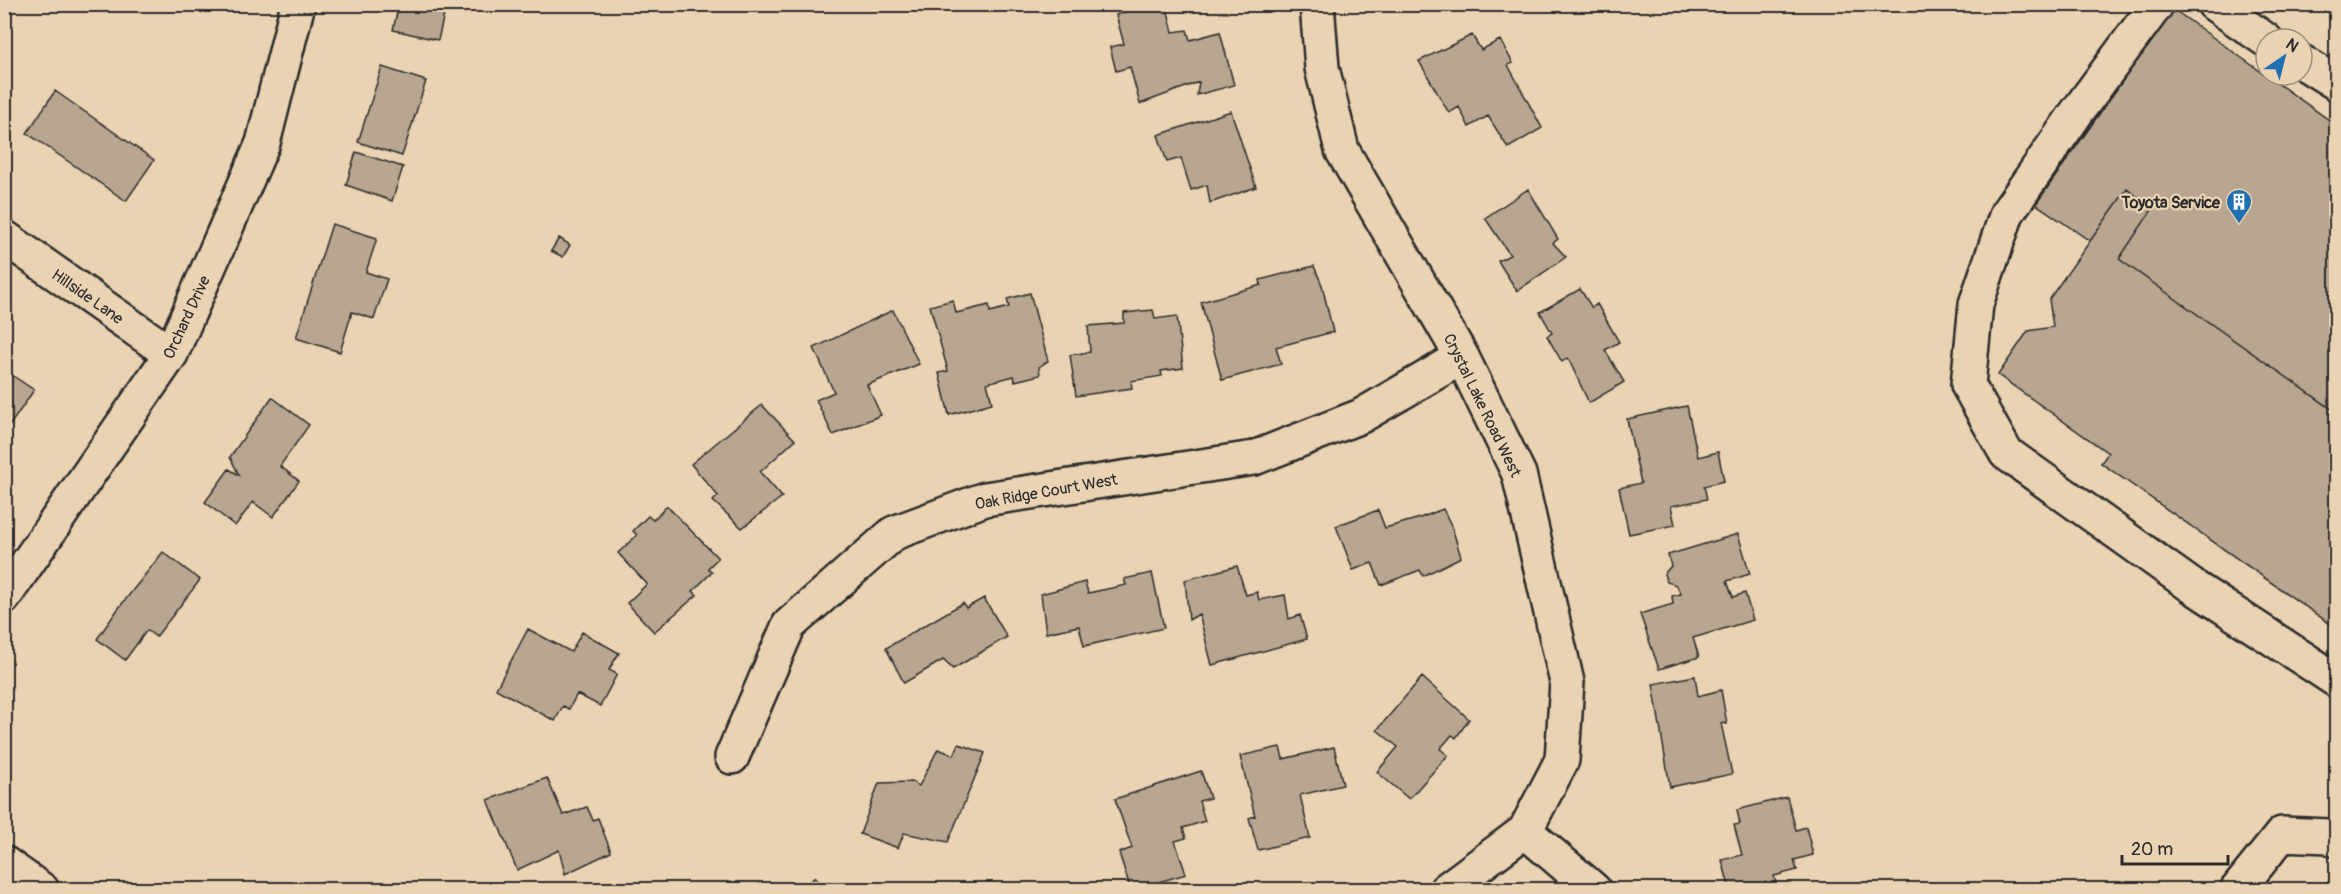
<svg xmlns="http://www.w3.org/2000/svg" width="2341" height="894" viewBox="0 0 2341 894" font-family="Pangolin,sans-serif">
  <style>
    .building { fill: #b8a690; stroke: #2b2b2b; stroke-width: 1.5 }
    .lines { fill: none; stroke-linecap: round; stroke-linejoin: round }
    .minor-casing { stroke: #2b2b2b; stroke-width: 38 }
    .minor { stroke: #ead3b3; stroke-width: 33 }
    .labels { text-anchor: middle; stroke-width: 4.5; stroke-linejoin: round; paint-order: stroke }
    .poi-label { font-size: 16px; font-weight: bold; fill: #2b2b2b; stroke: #ead3b3; text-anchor: end }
    .street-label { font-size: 16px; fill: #2b2b2b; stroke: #ead3b3 }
  </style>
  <rect width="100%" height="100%" fill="#ead3b3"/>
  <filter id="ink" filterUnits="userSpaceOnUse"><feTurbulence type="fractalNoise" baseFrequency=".0167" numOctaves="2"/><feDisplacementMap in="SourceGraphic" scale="12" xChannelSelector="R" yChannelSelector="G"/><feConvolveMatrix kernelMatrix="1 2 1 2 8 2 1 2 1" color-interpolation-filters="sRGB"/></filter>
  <g filter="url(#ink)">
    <path class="building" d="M399,4H452V8L446,6L438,40L393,30Z
      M1166,4L1173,32L1187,30L1190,40L1220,32L1234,85L1197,95L1199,82L1140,104L1130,67L1116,71L1110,47L1124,44L1116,15L1144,5V11Z
      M2173,9L2336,125V412L2119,259L2153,208L2127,189L2090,241L2036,204Z
      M1472,35L1481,50L1500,40L1513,63L1508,65L1542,128L1508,148L1488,116L1469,127L1459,107L1449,113L1419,61Z
      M382,67L426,81L402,156L358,142Z
      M55,91L154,160L126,201L27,133Z
      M1231,111L1256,187L1210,203L1207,185L1191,190L1181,158L1167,162L1158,135Z
      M356,152L403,167L392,201L346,185Z
      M1528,189L1558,239L1553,243L1566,257L1517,291L1498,261L1510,255L1485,218Z
      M2127,189L2153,208L2119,259L2336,412V628L2101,463L2108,453L1998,375L2028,331L2053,327L2049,299Z
      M332,224L377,238L366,272L387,279L374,319L352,312L340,352L296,338Z
      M559,238L570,245L563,257L551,251Z
      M1314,266L1322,285L1333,332L1276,347L1281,364L1222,380L1201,302L1261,285L1260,280Z
      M1580,289L1592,308L1597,304L1619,342L1605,350L1624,382L1589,403L1568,358L1562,362L1547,336L1552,333L1540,312Z
      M1030,293L1048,361L1039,367L1040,375L1015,381L1014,376L987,383L992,403L949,415L939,373L948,371L930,306L953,300L956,313L989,305L990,312L1009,307L1007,299Z
      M893,310L919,364L867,385L881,415L833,435L816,400L834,392L814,348Z
      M1153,310L1155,319L1177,316L1183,368L1161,371L1162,376L1131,381L1132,388L1076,396L1070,355L1090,352L1088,326L1124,323V313Z
      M4,370L34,390L6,431L4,430Z
      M272,397L309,425L280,466L299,481L273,517L253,502L235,526L205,502L229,469L239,475L230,457Z
      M762,405L795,440L760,472L782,497L742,528L713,501L718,496L691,464Z
      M1687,406L1698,457L1718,452L1724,481L1704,486L1707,499L1671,506L1675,525L1629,534L1619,488L1641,483L1627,419Z
      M667,506L718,558L708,568L712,572L693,591L697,595L654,632L627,603L647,584L618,553L637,535L633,531L648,516L653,520Z
      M1443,509L1452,527L1461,557L1423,576L1420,570L1381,585L1372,563L1353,570L1336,526L1378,510L1385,528L1420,518Z
      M1738,534L1750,574L1727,581L1733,597L1745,593L1753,620L1693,638L1699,657L1659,669L1640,614L1673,604L1672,596L1681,594L1676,585L1667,582L1664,574L1671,566L1668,555Z
      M163,552L200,580L156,637L147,630L125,660L97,639L118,609Z
      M1237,566L1246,595L1257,592L1259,600L1285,595L1289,619L1300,615L1307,639L1212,665L1199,614L1189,620L1185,580Z
      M1152,573L1164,628L1084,646L1079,626L1046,633L1041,594L1085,582L1088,593L1126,585L1124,579Z
      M984,598L1007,637L953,669L943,660L904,683L886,648L963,603L966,608Z
      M528,629L571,652L582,632L619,653L609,670L617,674L600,706L577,694L569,709L563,706L555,721L496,689Z
      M1695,676L1698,696L1721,690L1727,724L1721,723L1732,774L1670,787L1653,684Z
      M1422,677L1469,719L1456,738L1452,735L1440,749L1448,755L1409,799L1377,772L1398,747L1377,730Z
      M959,744L985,753L948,842L904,833L898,848L860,834L879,783L913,782L919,786L938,749L954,755Z
      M1280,747L1283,759L1334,747L1343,785L1300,795L1310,838L1258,850L1249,818L1255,816L1240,756Z
      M1201,771L1210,798L1199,801L1205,821L1183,828L1186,838L1175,841L1186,874L1131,890L1119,853L1132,848L1115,799Z
      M547,778L563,815L587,807L593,820L598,818L611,852L565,874L559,850L517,870L488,800Z
      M1787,797L1796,830L1806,827L1813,855L1794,860L1797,870L1774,876L1778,890H1730L1722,860L1742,855L1734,825L1740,824L1737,810Z
      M815,877L825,890H802Z"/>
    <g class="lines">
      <defs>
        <path id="minor" d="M1317,4L1322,68L1342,150L1462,357L1519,474L1567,682L1562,760L1525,831L1446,890
          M2157,4L2077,112L2007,213L1976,304L1968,385L2006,453L2192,586L2336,680
          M2214,4L2266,40
          M2302,62L2336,83
          M4,237L171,354
          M4,597L171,354L263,143L298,4
          M732,757L789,625L894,533L985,499L1254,458L1361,416L1462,357
          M1525,831L1594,890
          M4,863L42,890
          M2237,890L2282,834L2329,836L2336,840"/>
      </defs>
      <use href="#minor" class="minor-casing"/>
      <use href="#minor" class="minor"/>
    </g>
  </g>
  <defs>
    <symbol id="building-pin" viewBox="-11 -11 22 30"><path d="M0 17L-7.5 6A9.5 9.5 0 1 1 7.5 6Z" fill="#1f6fb2" stroke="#ead3b3"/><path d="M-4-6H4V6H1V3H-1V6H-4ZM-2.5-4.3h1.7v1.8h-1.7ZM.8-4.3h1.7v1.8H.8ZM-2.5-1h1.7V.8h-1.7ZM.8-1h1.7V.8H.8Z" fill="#fff"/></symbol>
  </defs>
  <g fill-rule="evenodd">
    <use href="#building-pin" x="2224" y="187" width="30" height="40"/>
  </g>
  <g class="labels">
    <g class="poi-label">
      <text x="2220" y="208">Toyota Service</text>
    </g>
    <g class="street-label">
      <text transform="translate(88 296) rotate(35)" y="6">Hillside Lane</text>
      <text transform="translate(186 317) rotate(-65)" y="6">Orchard Drive</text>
      <text transform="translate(1483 405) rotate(64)" y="6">Crystal Lake Road West</text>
      <text transform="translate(1046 491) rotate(-10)" y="6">Oak Ridge Court West</text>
    </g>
  </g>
  <rect width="2341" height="894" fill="none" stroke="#ead3b3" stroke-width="24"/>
  <rect x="12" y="12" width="2317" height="870" fill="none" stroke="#2b2b2b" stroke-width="2" filter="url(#ink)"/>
  <g transform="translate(2284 57) rotate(35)"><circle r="28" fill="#ead3b3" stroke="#9e907d" stroke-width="1.5"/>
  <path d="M0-4.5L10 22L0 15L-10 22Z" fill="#1f6fb2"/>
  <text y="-9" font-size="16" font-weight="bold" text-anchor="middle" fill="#2b2b2b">N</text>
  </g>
  <path d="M2122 855v9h106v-9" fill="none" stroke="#2b2b2b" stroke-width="3"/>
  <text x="2131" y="855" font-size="18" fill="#2b2b2b" stroke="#ead3b3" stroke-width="4.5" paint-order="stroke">20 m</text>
</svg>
